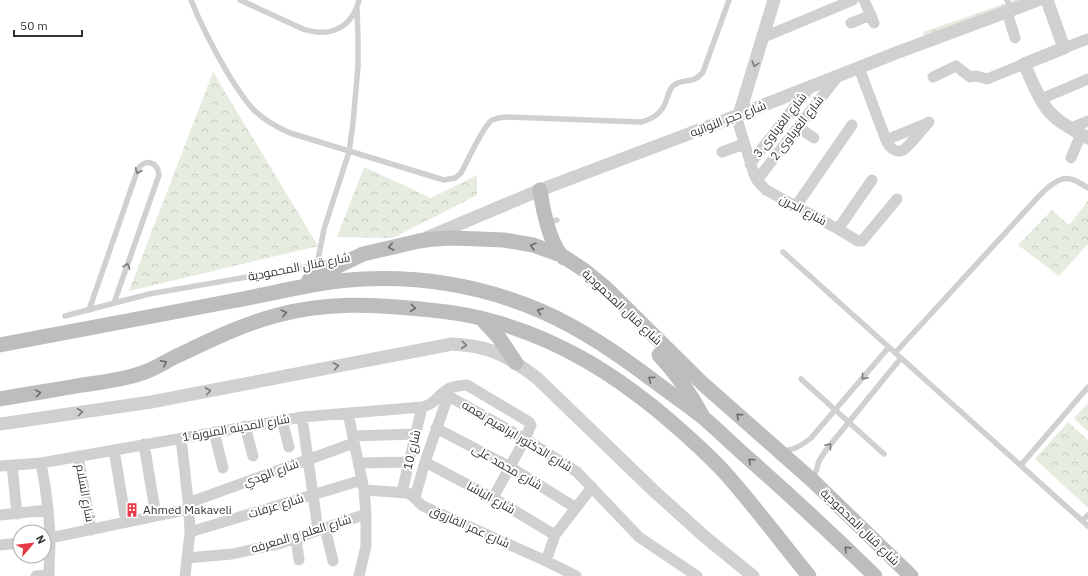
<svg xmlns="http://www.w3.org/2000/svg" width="1088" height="576" viewBox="0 0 1088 576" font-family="'IBM Plex Sans',Cairo,sans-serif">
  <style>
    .park { fill: url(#park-crowns) }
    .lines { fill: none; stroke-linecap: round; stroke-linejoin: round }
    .service { stroke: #d0d0d0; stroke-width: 5.5 }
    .minor { stroke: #d0d0d0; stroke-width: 11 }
    .tertiary { stroke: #d0d0d0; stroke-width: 13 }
    .secondary { stroke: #bdbdbd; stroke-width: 15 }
    .oneway { stroke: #7a7a7a }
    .oneway2 { stroke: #6a6a6a }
    .labels { text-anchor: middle; stroke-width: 4; stroke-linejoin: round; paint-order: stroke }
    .street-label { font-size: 12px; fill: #333; stroke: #fff }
    .poi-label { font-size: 12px; fill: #333; stroke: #fff; text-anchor: start }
  </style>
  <defs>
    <pattern id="park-crowns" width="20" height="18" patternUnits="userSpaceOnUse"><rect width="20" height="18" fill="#e6ecdf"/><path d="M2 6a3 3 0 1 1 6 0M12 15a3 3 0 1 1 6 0" fill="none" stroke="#c6cbc0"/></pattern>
  </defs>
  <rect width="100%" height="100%" fill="#fff"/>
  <path class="park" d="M1015,0H1039L926,47L923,32Z
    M213,72L318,246L129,291Z
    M364,167L431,198L477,175V195L393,238L337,237Z
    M1088,201V244L1059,276L1018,245L1052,210L1069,225Z
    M1088,403V432L1074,418Z
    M1068,422L1088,440V508L1035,459Z"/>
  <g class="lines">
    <path class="service" d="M191,0C201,25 213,48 227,72C235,85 243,99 254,110C264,120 276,127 290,133L444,180L455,178L461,173C467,162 483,126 492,120C497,118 502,117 508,117L641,122C653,119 662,113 666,101C668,96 669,90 673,86C683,77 692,86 703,72L729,0
      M240,0L303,29C330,38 352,28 359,0
      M1007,0L1012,10
      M547,224L557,220
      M783,252L1088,526
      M317,265L324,229L349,152L353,123L358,66V38L357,9
      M89,310L138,169C145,158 158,162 159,175L114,303
      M65,316L149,294L317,265L336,260
      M895,353L1040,195C1047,188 1059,176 1071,179C1076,180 1083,185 1088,188
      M801,379L884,454
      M783,451C794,450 803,445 811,438L889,347
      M1021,465L1088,387
      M814,478L819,461L826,450L901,358
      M1082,521L1088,515"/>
    <path class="minor" d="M864,0L874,23
      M1007,12L1015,38
      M851,23L871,15
      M764,37L853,0
      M1064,48L1088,39
      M859,68L886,140C889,147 896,154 903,150C909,147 924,127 929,122
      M933,77L956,66L970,77L976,76L987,79L1024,64
      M1041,99L1088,79
      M736,116L754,174L757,180L766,190L838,229L858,241H862L897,199
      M798,127L814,138
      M1071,128L1088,121
      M886,140L925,124
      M722,152L744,144
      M1071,158L1081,134
      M750,164L810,87
      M757,180L838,76
      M796,206L852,125
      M838,229L872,180
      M443,393L525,439L577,472L639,537L697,576
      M348,413L364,490L366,514V546L359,576
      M302,417L318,530
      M282,420L289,447
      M245,426L253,456
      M436,428L510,467L576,508
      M214,432L223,468
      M353,436L416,434
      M181,438L189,509L190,532L185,576
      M144,444L156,516
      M114,450L126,522
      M78,456L91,530
      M425,462L493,498L555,535
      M41,463C46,488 49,513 50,538C50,551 49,563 49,576
      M359,463L410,462
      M12,465L17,514
      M0,466L41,463L302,417L422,407C436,404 437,395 448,389C454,386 460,386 467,385L529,422L531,425L525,439L493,498
      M364,490L407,493C416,496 415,501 423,506L546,561L576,576
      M402,492L422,407
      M415,497L425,462L448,396
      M188,503L354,443
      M0,515L48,510
      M325,528L333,561
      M190,532L362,480
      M50,538L189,509
      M296,538L299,560
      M0,545L20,543
      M187,558L232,554L278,544L366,514
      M546,561L555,535L592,487
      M36,576L49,575"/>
    <path class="tertiary" d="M1047,0L1064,48L1024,64C1031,78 1037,96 1047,109C1057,122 1074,130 1088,138
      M739,115L774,0
      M426,238L540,190L736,116L896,53L1038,0
      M0,424L151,402L452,344C460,345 469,345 477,347C500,351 520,365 538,379L654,491L705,537L753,576"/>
    <path class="secondary" d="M540,190C543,210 549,244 564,258
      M309,280L363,254L419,241L434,239L453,238L504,240L533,245L561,255L584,270L606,288L703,384L813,481L911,576
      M481,318L500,339L516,363
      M0,345C77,330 155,316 232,301C276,293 319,281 363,279C424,276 485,287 541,311C582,329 618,354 654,381C671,394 689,406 705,419C720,432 734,446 749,459C792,497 834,536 875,576
      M659,355C676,373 690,393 702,415
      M0,399C27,394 55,390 82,385C102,382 123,380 142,373C155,369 166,361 179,355C211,340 243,324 278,315C326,302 372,304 421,309C440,311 461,313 480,318C556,336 619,376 677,427C694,442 712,458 727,475C756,508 782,543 809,576"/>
  </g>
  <defs><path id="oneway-chevron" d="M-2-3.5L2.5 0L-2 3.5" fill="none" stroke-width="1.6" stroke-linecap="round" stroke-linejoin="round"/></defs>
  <g class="oneway">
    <use href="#oneway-chevron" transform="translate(755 64) rotate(107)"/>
    <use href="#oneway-chevron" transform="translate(138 171) rotate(115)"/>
    <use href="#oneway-chevron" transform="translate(127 266) rotate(-71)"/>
    <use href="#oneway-chevron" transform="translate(464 345) rotate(6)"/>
    <use href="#oneway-chevron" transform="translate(336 366) rotate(-11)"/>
    <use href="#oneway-chevron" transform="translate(864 377) rotate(131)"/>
    <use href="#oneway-chevron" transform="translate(208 391) rotate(-11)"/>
    <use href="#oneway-chevron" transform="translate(80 412) rotate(-8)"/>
    <use href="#oneway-chevron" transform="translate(829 446) rotate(-50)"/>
  </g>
  <g class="oneway2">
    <use href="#oneway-chevron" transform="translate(533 246) rotate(-164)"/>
    <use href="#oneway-chevron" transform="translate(391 247) rotate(167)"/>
    <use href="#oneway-chevron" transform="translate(413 308) rotate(6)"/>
    <use href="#oneway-chevron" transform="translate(540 311) rotate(-157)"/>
    <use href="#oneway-chevron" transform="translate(284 313) rotate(-13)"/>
    <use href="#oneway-chevron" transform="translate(164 363) rotate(-28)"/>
    <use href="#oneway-chevron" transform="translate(651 379) rotate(-143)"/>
    <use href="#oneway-chevron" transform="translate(38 393) rotate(-9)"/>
    <use href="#oneway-chevron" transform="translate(739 416) rotate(-138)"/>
    <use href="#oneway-chevron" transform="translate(751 461) rotate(-138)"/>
    <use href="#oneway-chevron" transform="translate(847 549) rotate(-136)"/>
  </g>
  <defs>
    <symbol id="building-bare" viewBox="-9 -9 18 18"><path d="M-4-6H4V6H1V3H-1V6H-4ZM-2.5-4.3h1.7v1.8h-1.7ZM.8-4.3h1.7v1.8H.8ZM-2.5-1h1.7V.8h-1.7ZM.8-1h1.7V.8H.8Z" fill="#e63946" stroke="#fff" stroke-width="2.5" paint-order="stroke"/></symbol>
  </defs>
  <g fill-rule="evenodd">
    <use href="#building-bare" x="122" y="500" width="20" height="20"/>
  </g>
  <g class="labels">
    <g class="street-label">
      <text transform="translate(728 119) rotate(-21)" y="4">شارع حجر النواتيه</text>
      <text transform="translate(780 125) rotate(-52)" y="4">شارع الغرباوى 3</text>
      <text transform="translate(797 128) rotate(-52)" y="4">شارع الغرباوى 2</text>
      <text transform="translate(803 210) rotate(28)" y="4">شارع الجرن</text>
      <text transform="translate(299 267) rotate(-11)" y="4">شارع قنال المحمودية</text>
      <text transform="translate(622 307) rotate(43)" y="4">شارع قنال المحمودية</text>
      <text transform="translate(236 428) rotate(-10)" y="4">شارع المدينه المنورة 1</text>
      <text transform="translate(517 436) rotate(31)" y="4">شارع الدكتور ابراهيم نعمه</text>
      <text transform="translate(412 450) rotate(-77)" y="4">شارع 10</text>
      <text transform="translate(507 467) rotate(30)" y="4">شارع محمد على</text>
      <text transform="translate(271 473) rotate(-20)" y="4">شارع الهدي</text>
      <text transform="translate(85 493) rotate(80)" y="4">شارع السلام</text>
      <text transform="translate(491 498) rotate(29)" y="4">شارع الباشا</text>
      <text transform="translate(276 506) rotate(-17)" y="4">شارع عرفات</text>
      <text transform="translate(470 527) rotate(24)" y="4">شارع عمر الفاروق</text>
      <text transform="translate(860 527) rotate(44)" y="4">شارع قنال المحمودية</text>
      <text transform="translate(301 534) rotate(-17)" y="4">شارع العلم و المعرفه</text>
    </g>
    <g class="poi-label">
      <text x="143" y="514">Ahmed Makaveli</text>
    </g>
  </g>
  <g transform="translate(32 544) rotate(62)"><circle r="19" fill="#ffffff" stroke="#adadad"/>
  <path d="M0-3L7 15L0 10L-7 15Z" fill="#e63946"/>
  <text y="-6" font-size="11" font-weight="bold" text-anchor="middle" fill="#333333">N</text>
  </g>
  <path d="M14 30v6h68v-6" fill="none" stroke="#333333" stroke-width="2"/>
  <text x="20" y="30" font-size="12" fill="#333333" stroke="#ffffff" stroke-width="3" paint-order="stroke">50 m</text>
</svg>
